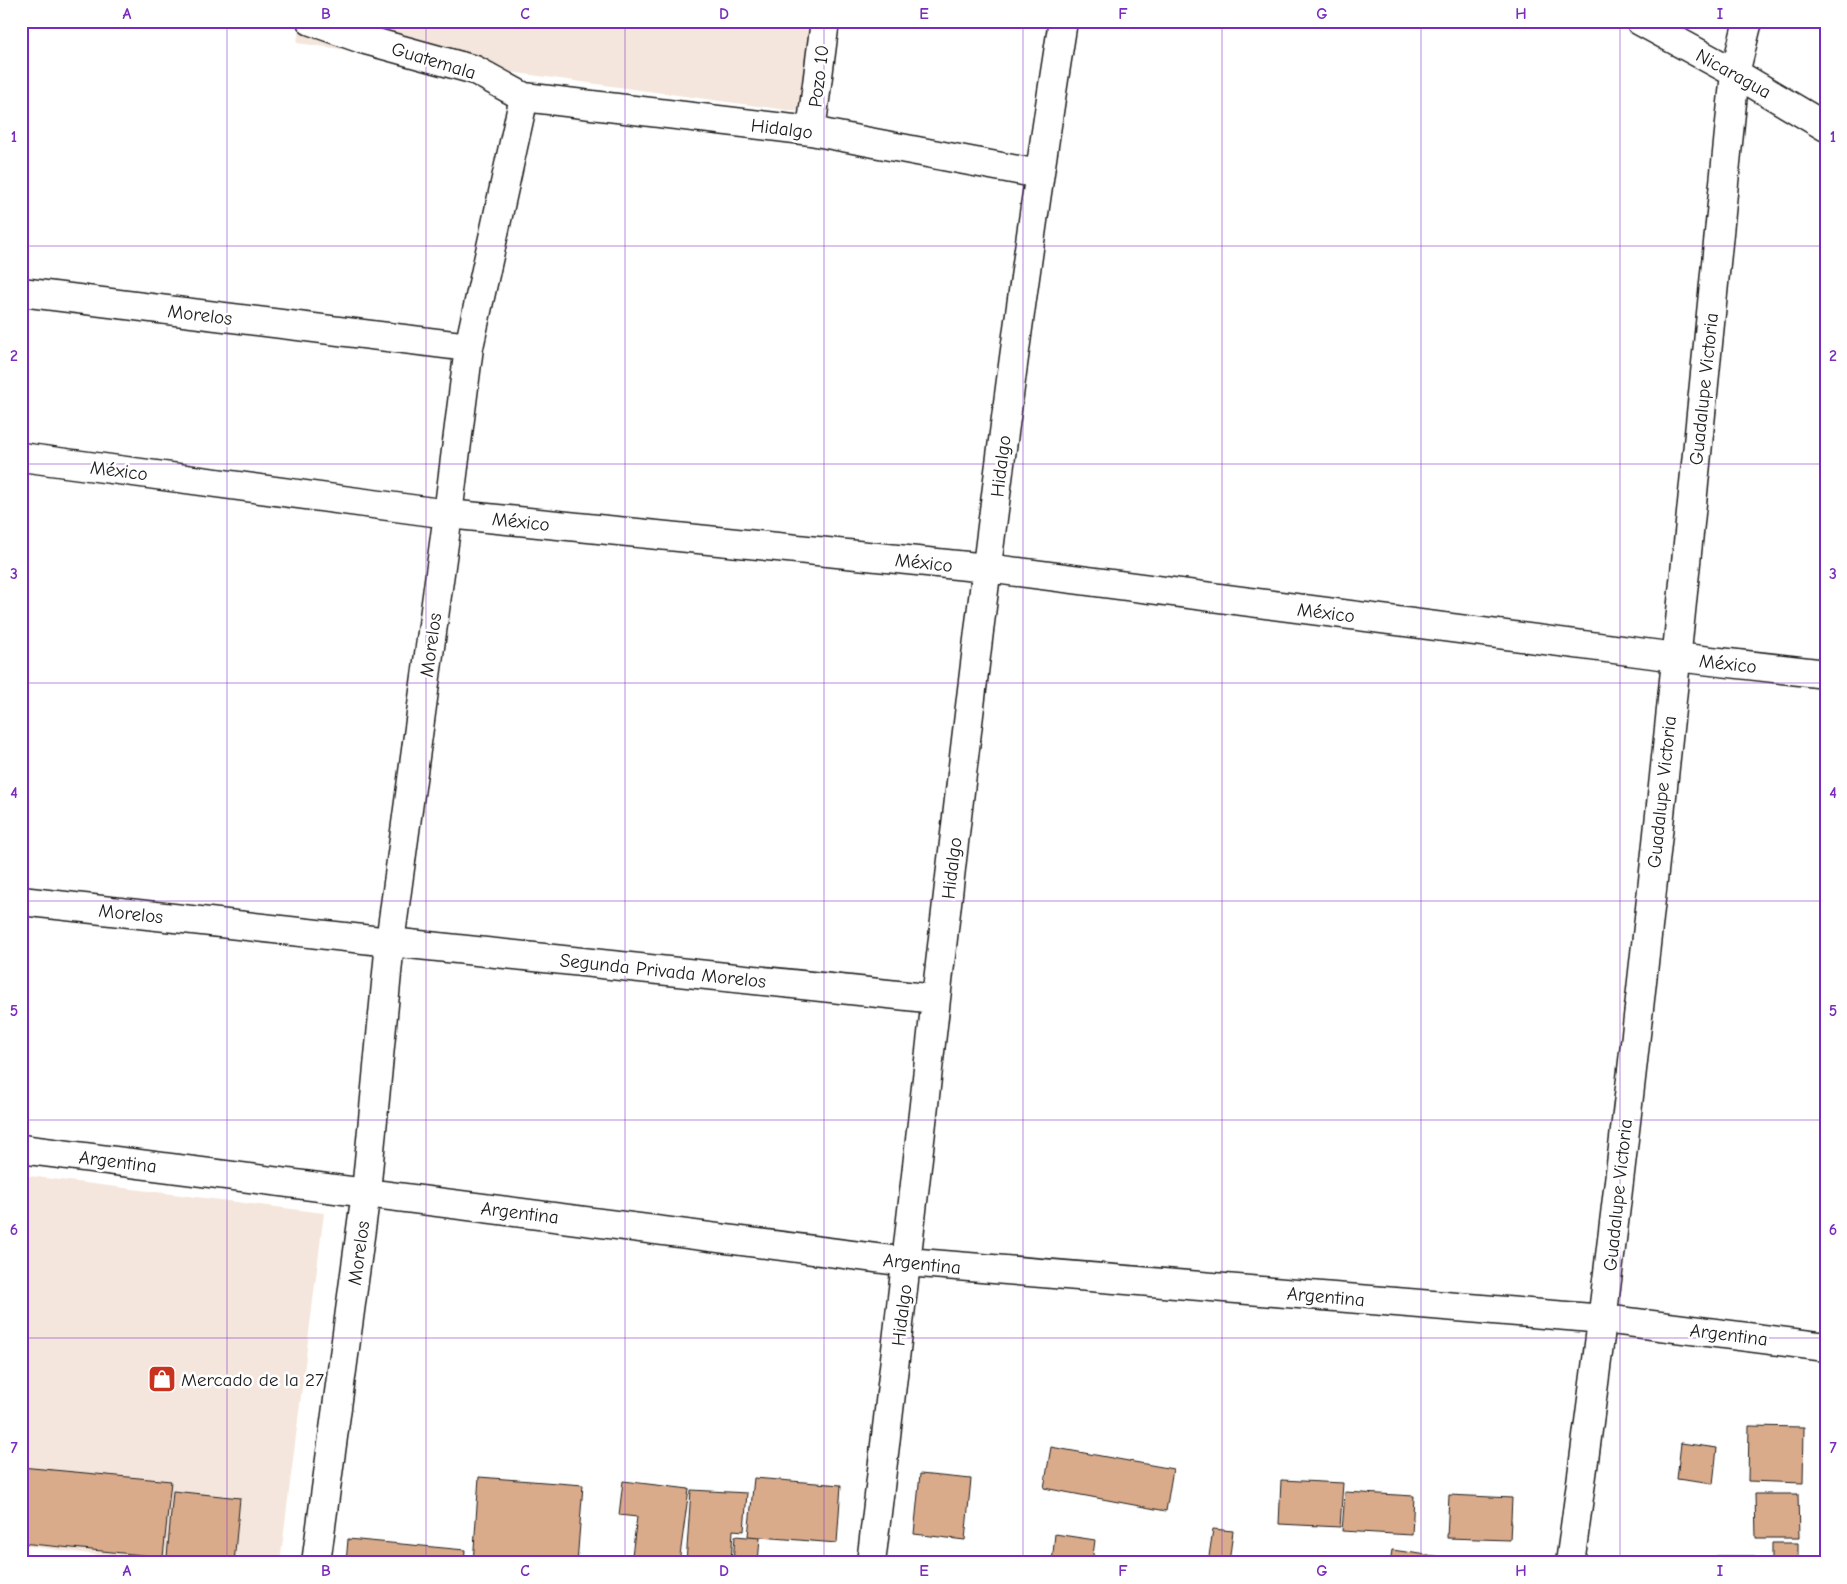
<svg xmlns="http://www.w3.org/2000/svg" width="1847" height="1584" viewBox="0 0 1847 1584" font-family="'Comic Neue',sans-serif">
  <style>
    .built { fill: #f4e6dc }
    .building { fill: #daab8b; stroke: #1c1c1c }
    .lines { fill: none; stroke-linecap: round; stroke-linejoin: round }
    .street-casing { stroke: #1c1c1c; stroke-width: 31 }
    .street { stroke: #fff; stroke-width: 28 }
    .grid { fill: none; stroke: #7b2cbf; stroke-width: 1; stroke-opacity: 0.55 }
    .labels { text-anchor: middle; stroke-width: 5; stroke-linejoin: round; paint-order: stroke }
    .street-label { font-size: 19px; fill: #1c1c1c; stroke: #fff }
    .poi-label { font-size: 19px; fill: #1c1c1c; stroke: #fff; text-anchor: start }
    .neatline { fill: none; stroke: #7b2cbf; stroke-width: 2 }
    .grid-label { font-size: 16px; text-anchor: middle; font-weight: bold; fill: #7b2cbf }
  </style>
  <rect width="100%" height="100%" fill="#fff"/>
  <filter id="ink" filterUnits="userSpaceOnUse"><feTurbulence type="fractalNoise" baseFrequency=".02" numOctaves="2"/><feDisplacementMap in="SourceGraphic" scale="10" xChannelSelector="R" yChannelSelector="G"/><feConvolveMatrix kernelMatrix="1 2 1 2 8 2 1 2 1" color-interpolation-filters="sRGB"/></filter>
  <g filter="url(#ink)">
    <path class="built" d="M300,21H835L823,115L297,43Z
      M21,1175L324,1213L280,1563H158L21,1545Z"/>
    <path class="building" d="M1749,1426L1804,1427L1803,1483L1748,1481Z
      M1681,1443L1717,1448L1713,1484L1677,1479Z
      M1051,1447L1173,1469L1166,1511L1044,1488Z
      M21,1467L171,1481L163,1557L21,1543Z
      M920,1474L971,1479L965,1540L914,1534Z
      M479,1477L583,1485L577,1563H473Z
      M754,1478L841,1485L837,1543L748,1536Z
      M1281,1480L1343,1483L1340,1527L1279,1524Z
      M623,1481L689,1489L679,1563H631L637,1517L619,1515Z
      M691,1490L747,1493L744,1531L733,1530L731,1563H686Z
      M173,1491L240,1498L234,1563L167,1557Z
      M1345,1492L1414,1496L1412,1535L1342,1531Z
      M1755,1494H1798L1799,1538H1756Z
      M1449,1495L1512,1498L1510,1540L1447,1538Z
      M1213,1529L1233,1531L1229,1563H1208Z
      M1055,1534L1095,1540L1092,1563H1052Z
      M735,1536L760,1538L758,1563H733Z
      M348,1539L465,1550L464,1563H346Z
      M1772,1543H1798V1563H1772Z
      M1392,1550L1485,1563H1390Z
      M1716,1556H1755V1563H1716Z
      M972,1559L1005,1563H972Z"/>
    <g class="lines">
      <defs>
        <path id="street" d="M311,21L362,39L475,70L524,97L811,131L1039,174
          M1640,21L1735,73L1826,127
          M811,131L825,21
          M21,292L469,347
          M21,457L448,514L987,568L1676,657L1826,674
          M21,901L390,942L936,999
          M21,1149L907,1262L1604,1319L1826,1347
          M316,1563L366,1192L390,942L448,514L469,347L524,97
          M871,1563C933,1049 982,533 1063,21
          M1570,1563C1639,1068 1685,570 1735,73L1748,21"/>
      </defs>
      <use href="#street" class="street-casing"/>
      <use href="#street" class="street"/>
    </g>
  </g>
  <path class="grid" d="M227,21V1563M426,21V1563M625,21V1563M824,21V1563M1023,21V1563M1222,21V1563M1421,21V1563M1620,21V1563M21,246H1826M21,464H1826M21,683H1826M21,901H1826M21,1120H1826M21,1338H1826"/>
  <defs>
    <symbol id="shop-square" viewBox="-11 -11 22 22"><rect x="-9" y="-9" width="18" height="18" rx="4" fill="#c8321e" stroke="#fff"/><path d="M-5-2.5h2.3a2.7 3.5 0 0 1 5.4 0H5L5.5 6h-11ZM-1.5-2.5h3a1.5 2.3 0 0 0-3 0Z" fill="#fff"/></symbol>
  </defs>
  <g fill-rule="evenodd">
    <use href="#shop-square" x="146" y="1363" width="32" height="32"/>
  </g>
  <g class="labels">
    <g class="street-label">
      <text transform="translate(434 60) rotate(17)" y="7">Guatemala</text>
      <text transform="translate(1734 73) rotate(29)" y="7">Nicaragua</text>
      <text transform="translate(818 76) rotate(-83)" y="7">Pozo 10</text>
      <text transform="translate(782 128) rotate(7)" y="7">Hidalgo</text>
      <text transform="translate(200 314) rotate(7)" y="7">Morelos</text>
      <text transform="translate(1703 389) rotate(-84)" y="7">Guadalupe Victoria</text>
      <text transform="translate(1000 466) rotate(-83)" y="7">Hidalgo</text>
      <text transform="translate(119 470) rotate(7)" y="7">México</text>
      <text transform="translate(521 521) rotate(6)" y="7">México</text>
      <text transform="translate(924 562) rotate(6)" y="7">México</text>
      <text transform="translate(1326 612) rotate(7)" y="7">México</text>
      <text transform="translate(430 645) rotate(-82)" y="7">Morelos</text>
      <text transform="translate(1728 663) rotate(6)" y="7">México</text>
      <text transform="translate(1661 792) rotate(-84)" y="7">Guadalupe Victoria</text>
      <text transform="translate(951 868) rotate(-83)" y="7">Hidalgo</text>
      <text transform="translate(131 913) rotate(6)" y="7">Morelos</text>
      <text transform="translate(663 970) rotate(6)" y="7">Segunda Privada Morelos</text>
      <text transform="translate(118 1161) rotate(7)" y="7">Argentina</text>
      <text transform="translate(1617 1195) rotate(-84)" y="7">Guadalupe Victoria</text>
      <text transform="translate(520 1212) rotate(7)" y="7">Argentina</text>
      <text transform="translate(358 1253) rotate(-82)" y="7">Morelos</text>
      <text transform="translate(922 1263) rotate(6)" y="7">Argentina</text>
      <text transform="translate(1326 1296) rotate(5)" y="7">Argentina</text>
      <text transform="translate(901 1315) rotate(-83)" y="7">Hidalgo</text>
      <text transform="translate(1729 1334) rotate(7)" y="7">Argentina</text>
    </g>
    <g class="poi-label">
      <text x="181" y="1386">Mercado de la 27</text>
    </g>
  </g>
  <rect width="1847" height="1584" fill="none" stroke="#fff" stroke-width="55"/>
  <rect x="28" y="28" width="1792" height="1528" class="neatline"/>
  <g class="grid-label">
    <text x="127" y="19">A</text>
    <text x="326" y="19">B</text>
    <text x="525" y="19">C</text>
    <text x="724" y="19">D</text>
    <text x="924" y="19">E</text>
    <text x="1123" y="19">F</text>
    <text x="1322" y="19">G</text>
    <text x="1521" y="19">H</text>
    <text x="1720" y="19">I</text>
    <text x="14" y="142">1</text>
    <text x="1833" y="142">1</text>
    <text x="14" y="361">2</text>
    <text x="1833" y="361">2</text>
    <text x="14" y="579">3</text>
    <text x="1833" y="579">3</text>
    <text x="14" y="798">4</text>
    <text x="1833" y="798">4</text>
    <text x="14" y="1016">5</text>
    <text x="1833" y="1016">5</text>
    <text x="14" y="1235">6</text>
    <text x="1833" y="1235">6</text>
    <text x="14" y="1453">7</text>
    <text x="1833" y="1453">7</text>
    <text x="127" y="1576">A</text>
    <text x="326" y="1576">B</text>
    <text x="525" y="1576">C</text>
    <text x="724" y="1576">D</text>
    <text x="924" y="1576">E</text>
    <text x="1123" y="1576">F</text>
    <text x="1322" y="1576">G</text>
    <text x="1521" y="1576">H</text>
    <text x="1720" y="1576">I</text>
  </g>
</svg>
